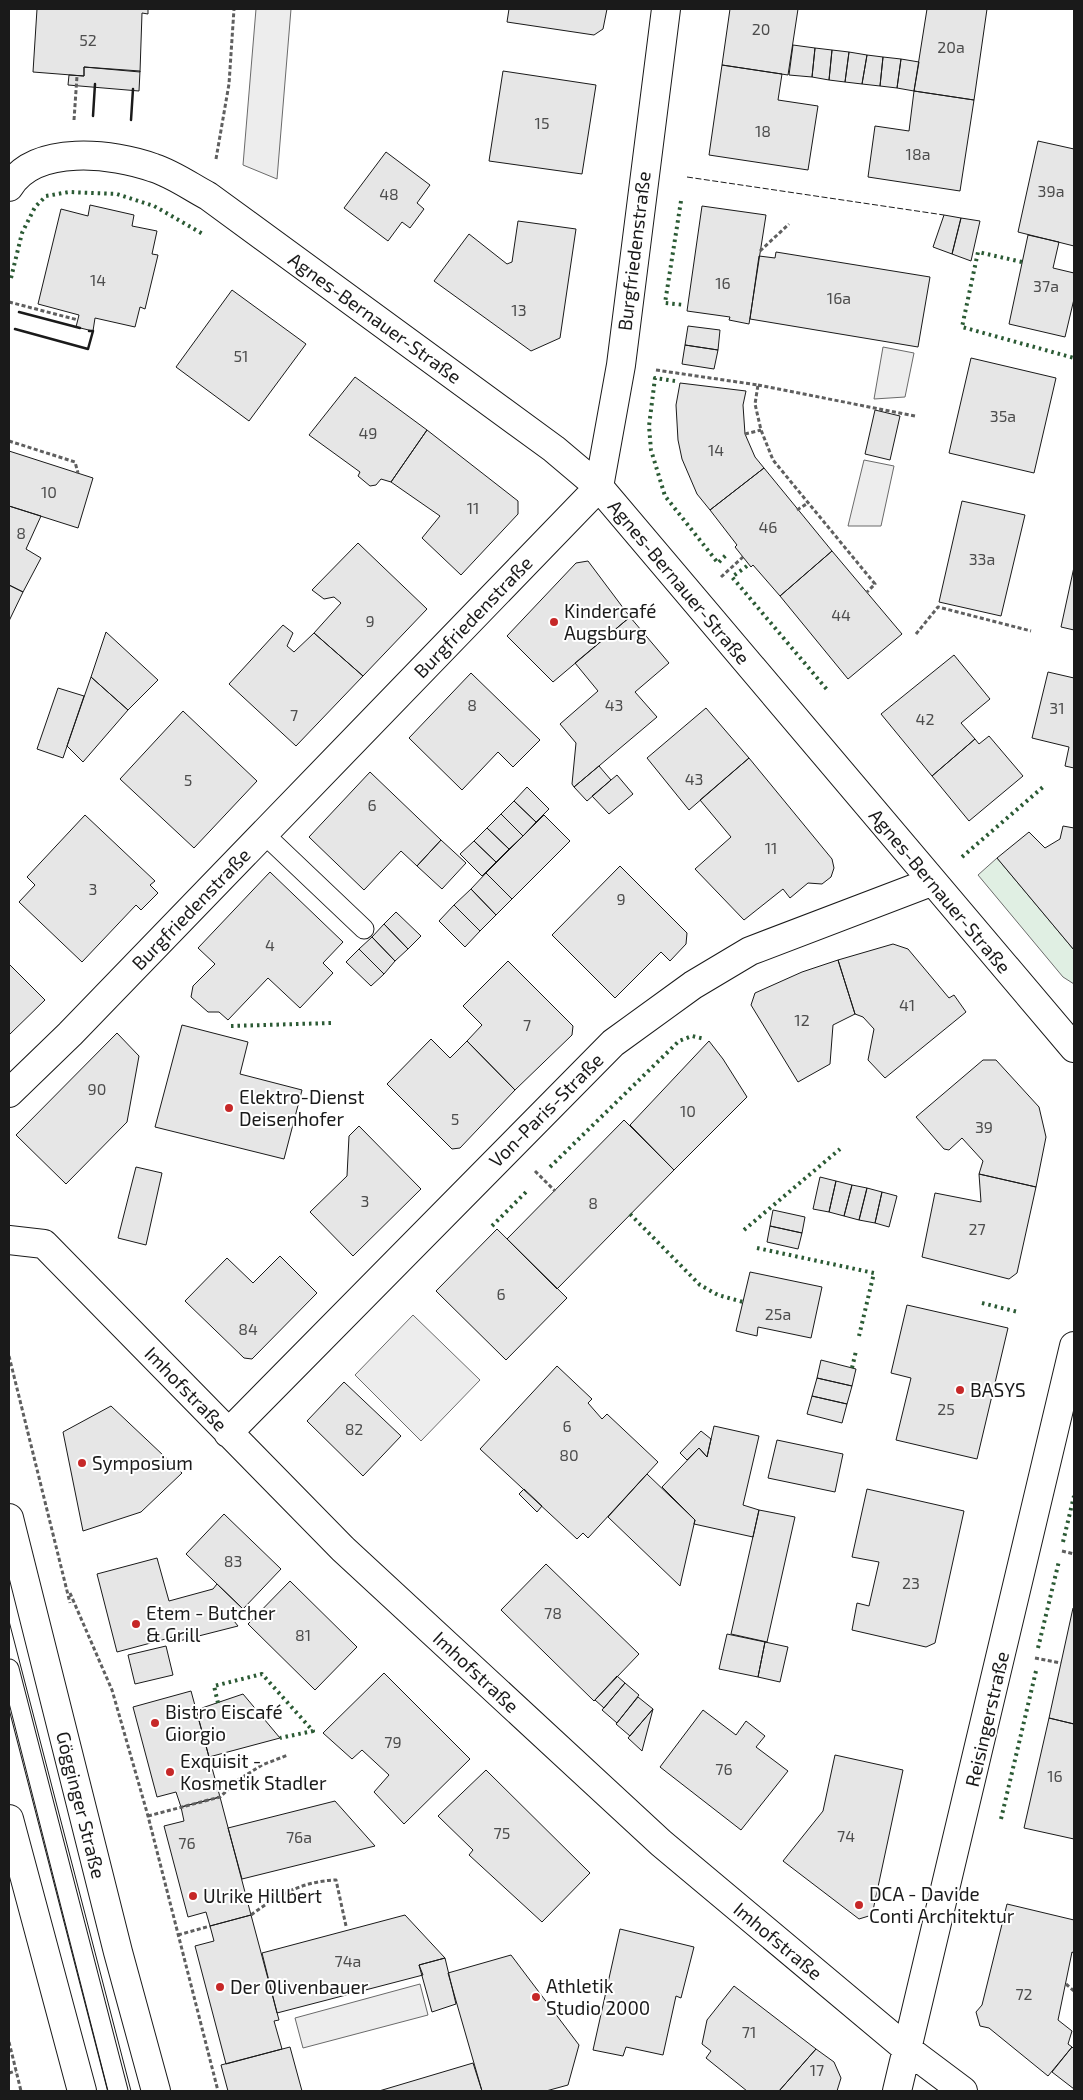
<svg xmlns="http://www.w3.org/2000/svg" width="1083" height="2100" viewBox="0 0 1083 2100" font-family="'Exo 2',sans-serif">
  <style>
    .green { fill: #e0efe3; stroke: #6a6a6a }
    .parking { fill: #ededed; stroke: #6a6a6a }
    .building { fill: #e6e6e6; stroke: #1a1a1a }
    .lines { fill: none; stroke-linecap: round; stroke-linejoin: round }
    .service-casing { stroke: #1a1a1a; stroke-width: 21 }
    .minor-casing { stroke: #1a1a1a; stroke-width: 30 }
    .secondary-casing { stroke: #1a1a1a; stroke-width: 30 }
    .path { stroke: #5f5f5f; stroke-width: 3; stroke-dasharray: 4 2.5; stroke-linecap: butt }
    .service { stroke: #fff; stroke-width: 19 }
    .minor { stroke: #fff; stroke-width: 28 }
    .secondary { stroke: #fff; stroke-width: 28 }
    .tram { stroke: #1a1a1a; stroke-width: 1 }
    .hedge { stroke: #2b5a34; stroke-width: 4; stroke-dasharray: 2.5 4; stroke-linecap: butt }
    .fence { stroke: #1a1a1a; stroke-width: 1; stroke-dasharray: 6 2.5; stroke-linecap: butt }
    .wall { stroke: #1a1a1a; stroke-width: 2.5 }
    .poi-dot { fill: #c62828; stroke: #fff; stroke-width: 2 }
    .labels { text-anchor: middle; stroke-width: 4; stroke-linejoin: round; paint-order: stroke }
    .number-label { font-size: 16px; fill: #4d4d4d }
    .street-label { font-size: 19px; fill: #1a1a1a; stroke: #fff }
    .poi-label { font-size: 19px; fill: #1a1a1a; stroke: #fff; text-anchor: start }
  </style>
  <rect width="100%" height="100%" fill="#fff"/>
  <path class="green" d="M997,858L1074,950V984L1063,977L978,875Z"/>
  <path class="parking" d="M256,9H291L277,179L243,165Z
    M883,347L914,353L905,397L874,399Z
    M864,460L894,466L881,526H848Z
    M413,1315L480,1380L421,1441L355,1375Z
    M420,1984L428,2015L303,2048L295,2018Z"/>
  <path class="building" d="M37,9H148V14L142,13L140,72L84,67V76L33,72Z
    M509,9H607L603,29L594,35L507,22Z
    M730,9H798L788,75L722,65Z
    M927,9H987L974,100L914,91Z
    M793,45L815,48L812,77L789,75Z
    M815,48L832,50L829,80L812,77Z
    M832,50L849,52L845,82L829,80Z
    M849,52L867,55L862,84L845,82Z
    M867,55L883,57L880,86L862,84Z
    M883,57L901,59L897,88L880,86Z
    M901,59L919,62L914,91L897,88Z
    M722,65L782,74L778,100L818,106L808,170L709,155Z
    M84,67L140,71L139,91L68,85L69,75L84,76Z
    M503,71L596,85L582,174L489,161Z
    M914,91L974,100L960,191L868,177L875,126L909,131Z
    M1038,141L1074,149V246L1018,232Z
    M386,152L430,185L417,203L424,209L410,228L402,222L388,241L344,208Z
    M90,205L134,215L132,226L157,231L152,254L158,255L145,309L140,307L135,327L95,318L93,331L76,327L79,315L38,304L61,209L88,216Z
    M702,206L766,215L749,324L729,320L730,317L687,311Z
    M944,215L961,218L952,254L933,247Z
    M961,218L980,221L971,261L952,254Z
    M518,221L576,229L560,338L531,351L434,281L469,234L507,264L512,262Z
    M1028,235L1059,242L1053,268L1074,273V299L1065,337L1009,324Z
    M776,252L930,277L918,347L750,319L759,256L775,258Z
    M232,290L306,344L249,421L176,367Z
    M688,326L720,330L718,350L685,345Z
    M685,345L718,350L714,369L682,364Z
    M971,358L1056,378L1034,473L949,453Z
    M355,377L427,430L391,482L381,479L376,485L370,486L358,476L360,472L309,435Z
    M680,383L746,391L743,405L745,434L755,457L764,468L710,510L697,494L682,459L678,440L676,405Z
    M875,410L900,416L890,460L865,454Z
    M427,430L518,501V514L461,575L422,538L440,516L391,482Z
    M9,451L93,478L78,528L9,506Z
    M764,468L832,551L780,596L753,565L751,567L735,547L737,545L710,510Z
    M962,501L1025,515L1001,616L939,602Z
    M9,506L41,516L26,549L41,558L23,592L9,585Z
    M358,543L427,609L363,676L314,633L341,603L334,597L324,599L312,590Z
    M832,551L902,634L848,679L780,596Z
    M588,561L630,617L553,682L507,636L576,563Z
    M1074,567V630L1061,627Z
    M9,585L23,592L9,621Z
    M630,617L669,663L635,692L657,717L574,787L572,784L576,743L560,724L598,691L575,663Z
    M283,625L293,633L287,646L294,652L314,633L363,676L296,746L229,684Z
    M106,632L158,680L128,710L91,677Z
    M954,655L990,699L961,723L975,739L932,776L881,714Z
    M1048,672L1074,678V768L1065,766L1069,747L1032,738Z
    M471,673L540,740L513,767L498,752L462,790L409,738Z
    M91,677L128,710L83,762L67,746Z
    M58,688L84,696L63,758L37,749Z
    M706,708L749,758L689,810L647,758Z
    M183,711L257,781L194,848L120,779Z
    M989,736L1023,776L969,821L932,776L975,739L979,744Z
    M749,758L832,859L834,868L831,877L822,884L808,883L790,898L783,889L744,920L695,869L731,837L700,800Z
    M599,766L611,780L587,801L574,787Z
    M370,772L441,840L417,866L401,851L364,890L309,837Z
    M617,775L633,794L609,814L592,796Z
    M527,787L549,809L536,822L514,801Z
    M514,801L536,822L523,836L501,814Z
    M501,814L523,836L509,849L487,828Z
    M85,815L155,881L150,885L158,893L141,910L136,905L82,962L19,902L35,885L27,877Z
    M544,815L570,841L512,899L486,873Z
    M1063,826L1074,828V950L997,858L1029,832L1045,848L1060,839Z
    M487,828L509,849L496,862L474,841Z
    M441,840L466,863L442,889L417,866Z
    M474,841L496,862L482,876L460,854Z
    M620,866L687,933L686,944L670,961L661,952L615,998L552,935Z
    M270,872L343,942L323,963L333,973L300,1008L268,978L228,1020L219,1012H208L191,997L193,986L215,964L198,948Z
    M486,873L512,899L496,915L471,889Z
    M471,889L496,915L480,931L454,905Z
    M454,905L480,931L465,947L439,921Z
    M396,912L421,936L408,949L384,924Z
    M384,924L408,949L395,961L372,937Z
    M372,937L395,961L384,974L359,949Z
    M893,944L908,949L949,998L954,995L966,1012L885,1078L868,1060L874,1029L863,1017L855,1014L838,960Z
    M359,949L384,974L371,986L346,962Z
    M838,960L855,1014L833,1025L830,1064L798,1082L751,1005L755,993L802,972Z
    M508,961L573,1026L572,1035L515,1090L467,1041L482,1025L463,1006Z
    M9,964L45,1000L9,1035Z
    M182,1025L248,1042L240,1074L302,1090L284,1159L155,1127Z
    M117,1033L139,1056L127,1122L66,1184L16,1135Z
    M431,1039L450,1058L467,1041L515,1090L460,1148L452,1149L387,1084Z
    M709,1041L723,1059L747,1097L674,1170L630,1125Z
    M983,1060H996L1039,1107L1046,1137L1036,1187L979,1174L983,1161L962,1138L949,1150L944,1149L916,1117Z
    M624,1120L674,1170L557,1289L507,1239Z
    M359,1126L421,1189L353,1256L310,1212L347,1176L349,1136Z
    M136,1167L162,1173L146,1245L118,1238Z
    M979,1174L1036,1187L1017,1273L1009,1279L922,1257L935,1193L981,1202Z
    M820,1177L836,1181L829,1212L813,1209Z
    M836,1181L852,1185L844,1216L829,1212Z
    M852,1185L867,1188L859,1220L844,1216Z
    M867,1188L882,1192L875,1223L859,1220Z
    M882,1192L897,1196L889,1227L875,1223Z
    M773,1210L805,1217L802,1233L770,1226Z
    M770,1226L802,1233L798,1249L767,1242Z
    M497,1229L567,1298L506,1360L436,1291Z
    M280,1256L317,1293L252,1359L244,1358L185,1301L227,1258L253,1283Z
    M750,1272L822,1287L811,1338L758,1327L757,1336L736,1331Z
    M907,1305L1008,1328L977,1459L896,1440L911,1378L891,1373Z
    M821,1360L856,1369L852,1386L817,1378Z
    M557,1366L592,1399L588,1403L602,1419L607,1414L658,1462L588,1538L583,1533L577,1539L480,1449Z
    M817,1378L852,1386L847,1404L812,1396Z
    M344,1382L401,1436L363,1476L307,1421Z
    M812,1396L847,1404L842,1423L807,1414Z
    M111,1406L182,1473L141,1512L83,1531L63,1432Z
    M714,1426L759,1436L743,1505L759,1510L753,1537L694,1524L695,1520L662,1487L699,1448L707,1457Z
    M701,1431L711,1439L707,1457L699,1448L687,1460L680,1453Z
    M777,1440L843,1454L835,1492L768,1478Z
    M647,1474L695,1520L680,1586L608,1517Z
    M524,1489L542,1506L537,1512L519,1494Z
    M867,1489L964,1511L935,1643L926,1647L852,1630L857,1603L869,1606L879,1562L852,1557Z
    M759,1510L795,1517L767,1642L731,1634Z
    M224,1514L281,1569L243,1609L186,1554Z
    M157,1558L169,1601L213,1589L217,1584L243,1609L234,1621L238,1626L175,1642L173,1637L117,1652L97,1574Z
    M546,1564L639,1654L594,1701L501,1610Z
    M290,1581L357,1647L315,1690L248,1624Z
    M1073,1608H1074V1724L1049,1718Z
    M727,1634L765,1642L758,1677L719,1669Z
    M765,1642L788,1647L780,1682L758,1677Z
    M166,1646L173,1675L135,1684L128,1655Z
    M384,1673L470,1759L404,1824L374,1792L389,1775L362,1750L352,1759L323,1733Z
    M617,1676L625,1683L604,1708L595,1700Z
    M625,1683L639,1695L617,1723L602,1710Z
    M191,1691L220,1797L181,1807L176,1792L157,1797L133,1707Z
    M243,1694L280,1738L209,1757L196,1710Z
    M638,1697L653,1709L630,1736L616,1724Z
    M653,1709L642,1751L628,1738Z
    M703,1710L736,1735L746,1721L765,1736L756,1747L788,1771L741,1830L660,1767Z
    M1049,1718L1074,1724V1839L1024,1828Z
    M835,1755L903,1770L872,1915L859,1919L783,1861L823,1811Z
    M486,1770L590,1873L542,1922L469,1855L473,1850L438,1816Z
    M220,1797L251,1915L210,1926L206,1912L188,1917L164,1826L184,1821L181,1807Z
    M335,1801L375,1846L242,1879L228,1828Z
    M1007,1904L1074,1920V1953L1072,1952L1058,2020L1072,2031L1068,2044L1072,2047L1048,2076L989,2028L980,2026L976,2012L982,2005Z
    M251,1915L279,2020L274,2021L282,2049L226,2064L195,1946L214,1941L210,1926Z
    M405,1915L445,1958L419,1965L423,1975L277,2013L262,1953Z
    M620,1929L694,1947L681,1998L676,1996L663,2055L626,2047L623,2056L593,2050Z
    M511,1955L579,2045L568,2085L546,2091H482L448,1973Z
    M445,1958L456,2004L432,2012L419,1965Z
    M734,1986L816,2049L779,2091H747L706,2058L711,2051L702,2044L707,2020Z
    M290,2047L302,2091H228L221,2065Z
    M1072,2047L1074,2049V2089L1052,2072Z
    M816,2049L834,2062L841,2078L837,2091H779Z
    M473,2063L482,2091H379Z"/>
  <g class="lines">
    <defs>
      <path id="service" d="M264,834L364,929
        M9,1669L118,2091"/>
      <path id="minor" d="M9,187C35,144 113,153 154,168C173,174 191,187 208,196L554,449L599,487L1074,1048
        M9,1093L70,1034L599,487L621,365L666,9
        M9,1240L44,1244L343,1549L661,1843L907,2049L963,2091
        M228,1433L613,1043L693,985L750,951L931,882
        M897,2091L1074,1346"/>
      <path id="secondary" d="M9,1518L118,1952L156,2091
        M9,1819L82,2091"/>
    </defs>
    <use href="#service" class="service-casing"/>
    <use href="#minor" class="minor-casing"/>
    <use href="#secondary" class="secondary-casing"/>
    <path class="path" d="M74,120L77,76
      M216,159L229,84L234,9
      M760,251L789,224
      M9,302L78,320
      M656,370L758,385L755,404L761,430L773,460L875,584L867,592
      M758,385L915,416
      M745,434L761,430
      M9,441L75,462L78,473
      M797,510L808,503
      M721,577L743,557
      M916,634L938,607L1031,631
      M535,1171L555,1191
      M9,1356L70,1603
      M1062,1551L1074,1554
      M70,1593L112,1690L148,1816L218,2091
      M1035,1658L1061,1663
      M148,1816L220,1797L238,1780L262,1765L288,1755
      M251,1915C278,1895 303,1881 336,1880L346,1926
      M178,1935L210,1926
      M1066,1984L1074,1991
      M9,2042L21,2091
      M9,2073L16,2071"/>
    <use href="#service" class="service"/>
    <use href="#minor" class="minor"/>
    <use href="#secondary" class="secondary"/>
    <path class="tram" d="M9,1621L131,2091
      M9,1703L108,2091"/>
    <path class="hedge" d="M681,201L665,303L685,305
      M1022,262L978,252L962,327L1074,358
      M11,278L22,233L35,207L46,196L69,192L117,194L154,206L203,234
      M675,381L655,378L649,426L651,450L665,496L718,563L727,554
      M747,566L732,577L829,692
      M962,857L1043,787
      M231,1026L331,1023
      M550,1167L679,1041L692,1036L705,1039
      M630,1214L700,1285L718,1295L743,1302
      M492,1226L528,1190
      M744,1230L840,1149
      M757,1248L874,1273L859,1336
      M982,1303L1018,1312
      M852,1368L856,1351
      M1063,1542L1074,1496
      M1038,1648L1059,1561
      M218,1703L214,1686L262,1674L313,1731L280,1738
      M1001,1819L1036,1671"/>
    <path class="fence" d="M687,177L944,215"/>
    <path class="wall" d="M93,116L95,84
      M131,120L133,89
      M19,312L80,328
      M15,329L88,349L93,331H89"/>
  </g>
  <g class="poi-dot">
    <circle cx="554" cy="622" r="5"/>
    <circle cx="229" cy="1108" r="5"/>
    <circle cx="960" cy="1390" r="5"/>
    <circle cx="82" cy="1463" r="5"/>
    <circle cx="136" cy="1624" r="5"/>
    <circle cx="155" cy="1723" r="5"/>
    <circle cx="170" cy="1772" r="5"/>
    <circle cx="193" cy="1896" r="5"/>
    <circle cx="859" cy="1905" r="5"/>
    <circle cx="220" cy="1987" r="5"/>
    <circle cx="536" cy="1997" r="5"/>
  </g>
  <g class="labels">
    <g class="number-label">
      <text x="761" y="35">20</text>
      <text x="88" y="46">52</text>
      <text x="951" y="53">20a</text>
      <text x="542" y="129">15</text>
      <text x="763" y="137">18</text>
      <text x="918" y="160">18a</text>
      <text x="1051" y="197">39a</text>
      <text x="389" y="200">48</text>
      <text x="98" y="286">14</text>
      <text x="723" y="289">16</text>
      <text x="1046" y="292">37a</text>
      <text x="839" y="304">16a</text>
      <text x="519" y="316">13</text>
      <text x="241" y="362">51</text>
      <text x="1003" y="422">35a</text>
      <text x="368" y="439">49</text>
      <text x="716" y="456">14</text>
      <text x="49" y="498">10</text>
      <text x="473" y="514">11</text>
      <text x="768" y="533">46</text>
      <text x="21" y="539">8</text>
      <text x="982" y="565">33a</text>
      <text x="841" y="621">44</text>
      <text x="370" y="627">9</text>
      <text x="472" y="711">8</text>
      <text x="614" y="711">43</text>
      <text x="1057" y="714">31</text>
      <text x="294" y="721">7</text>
      <text x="925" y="725">42</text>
      <text x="694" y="785">43</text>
      <text x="188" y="786">5</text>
      <text x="372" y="811">6</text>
      <text x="771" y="854">11</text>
      <text x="93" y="895">3</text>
      <text x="621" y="905">9</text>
      <text x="270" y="951">4</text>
      <text x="907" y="1011">41</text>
      <text x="802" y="1026">12</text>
      <text x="527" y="1031">7</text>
      <text x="97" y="1095">90</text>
      <text x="688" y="1117">10</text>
      <text x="455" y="1125">5</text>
      <text x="984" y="1133">39</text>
      <text x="365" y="1207">3</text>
      <text x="593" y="1209">8</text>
      <text x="977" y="1235">27</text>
      <text x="501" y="1300">6</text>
      <text x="778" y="1320">25a</text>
      <text x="248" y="1335">84</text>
      <text x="946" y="1415">25</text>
      <text x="567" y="1432">6</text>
      <text x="354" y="1435">82</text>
      <text x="569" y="1461">80</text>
      <text x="233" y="1567">83</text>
      <text x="911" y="1589">23</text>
      <text x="553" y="1619">78</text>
      <text x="303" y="1641">81</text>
      <text x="393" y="1748">79</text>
      <text x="724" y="1775">76</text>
      <text x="1055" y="1782">16</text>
      <text x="502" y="1839">75</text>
      <text x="846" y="1842">74</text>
      <text x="299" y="1843">76a</text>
      <text x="187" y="1849">76</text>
      <text x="348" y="1967">74a</text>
      <text x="1024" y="2000">72</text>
      <text x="749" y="2038">71</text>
      <text x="817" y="2076">17</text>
    </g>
    <g class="street-label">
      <text transform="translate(634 251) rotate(-83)" y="7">Burgfriedenstraße</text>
      <text transform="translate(375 318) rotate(36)" y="7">Agnes-Bernauer-Straße</text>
      <text transform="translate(679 582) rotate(50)" y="7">Agnes-Bernauer-Straße</text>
      <text transform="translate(473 617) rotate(-46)" y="7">Burgfriedenstraße</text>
      <text transform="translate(940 891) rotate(50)" y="7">Agnes-Bernauer-Straße</text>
      <text transform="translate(191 909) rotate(-46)" y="7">Burgfriedenstraße</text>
      <text transform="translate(546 1110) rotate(-45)" y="7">Von-Paris-Straße</text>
      <text transform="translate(186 1389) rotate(46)" y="7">Imhofstraße</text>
      <text transform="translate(476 1672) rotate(43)" y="7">Imhofstraße</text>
      <text transform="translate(987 1719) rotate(-77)" y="7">Reisingerstraße</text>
      <text transform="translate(81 1805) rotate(76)" y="7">Gögginger Straße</text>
      <text transform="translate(778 1941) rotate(40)" y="7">Imhofstraße</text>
    </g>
    <g class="poi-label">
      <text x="564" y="618">Kindercafé<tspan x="564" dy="22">Augsburg</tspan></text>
      <text x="239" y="1104">Elektro-Dienst<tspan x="239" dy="22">Deisenhofer</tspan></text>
      <text x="970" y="1397">BASYS</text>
      <text x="92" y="1470">Symposium</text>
      <text x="146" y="1620">Etem - Butcher<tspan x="146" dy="22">&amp; Grill</tspan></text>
      <text x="165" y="1719">Bistro Eiscafé<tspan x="165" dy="22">Giorgio</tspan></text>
      <text x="180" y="1768">Exquisit -<tspan x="180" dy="22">Kosmetik Stadler</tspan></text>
      <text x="869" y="1901">DCA - Davide<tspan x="869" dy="22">Conti Architektur</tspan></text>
      <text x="203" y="1903">Ulrike Hillbert</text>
      <text x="546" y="1993">Athletik<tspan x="546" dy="22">Studio 2000</tspan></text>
      <text x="230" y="1994">Der Olivenbauer</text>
    </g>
  </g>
  <rect width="1083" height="2100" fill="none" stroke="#1a1a1a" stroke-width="20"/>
</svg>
